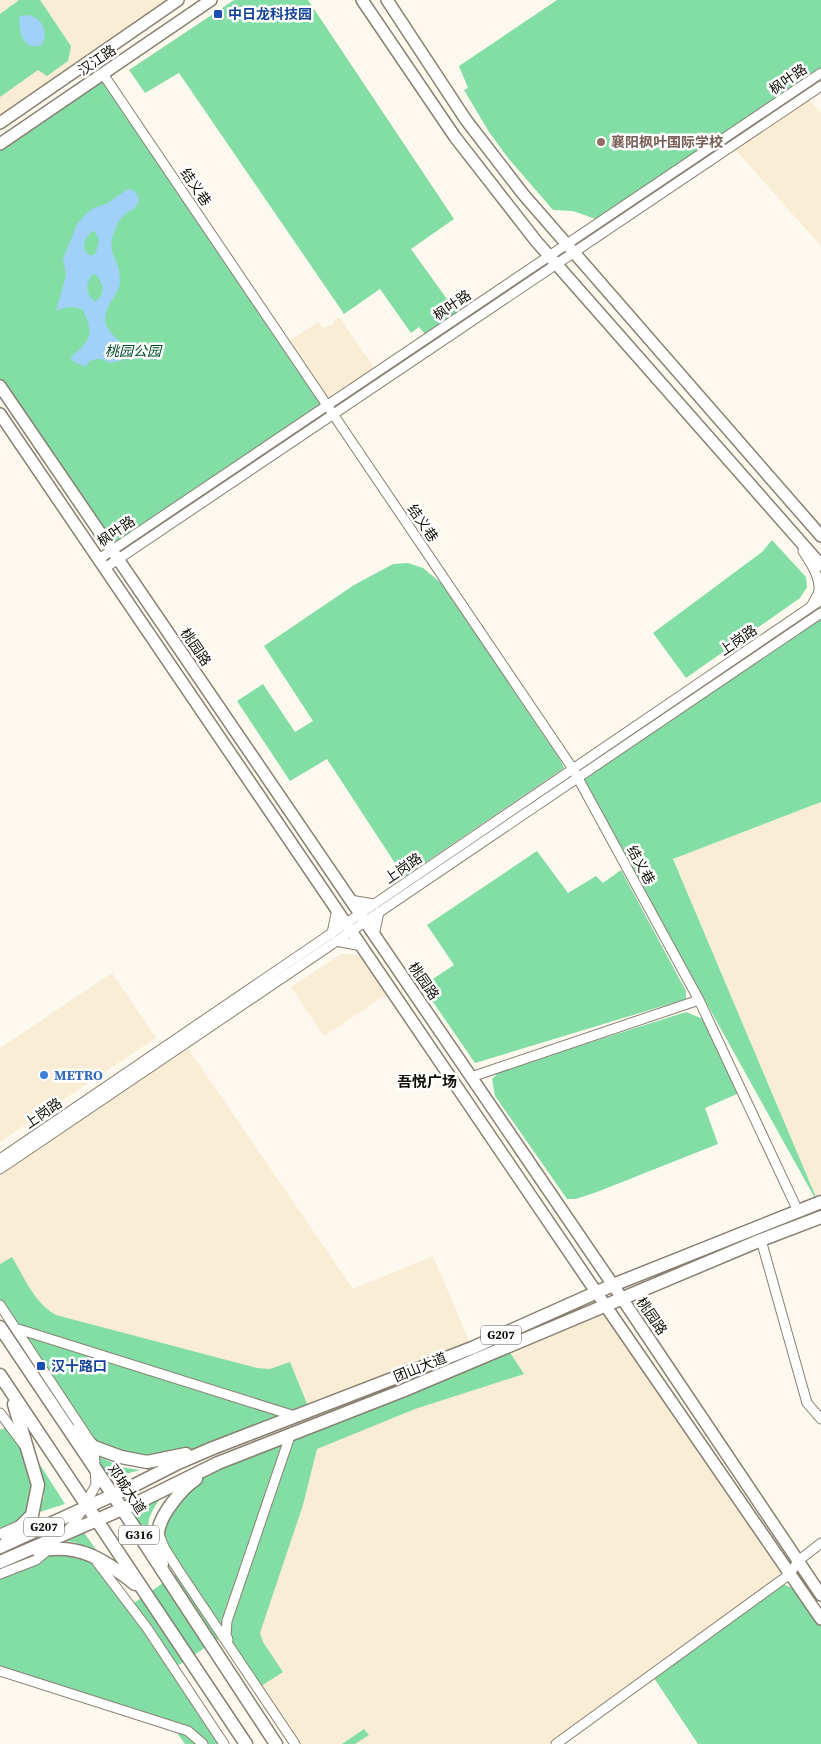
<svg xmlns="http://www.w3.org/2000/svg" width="821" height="1744" viewBox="0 0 821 1744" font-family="'Source Serif 4','Noto Sans SC',serif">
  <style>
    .built { fill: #faedd6 }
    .green { fill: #83dea5 }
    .water { fill: #a1d1f8; fill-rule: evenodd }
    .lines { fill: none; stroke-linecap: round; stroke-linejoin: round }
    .minor-casing { stroke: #888072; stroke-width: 11 }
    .major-casing { stroke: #888072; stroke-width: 14 }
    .highway-casing { stroke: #888072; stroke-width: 15 }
    .minor { stroke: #fff; stroke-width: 9 }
    .major { stroke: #fff; stroke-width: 11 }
    .highway { stroke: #fff; stroke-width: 12 }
    .transit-dot { fill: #1a4fb4; stroke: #fff; stroke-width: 2 }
    .education-dot { fill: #8d6e63; stroke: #fff; stroke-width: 2 }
    .shop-dot { fill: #3f7fe0; stroke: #fff; stroke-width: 2 }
    .labels { text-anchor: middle; stroke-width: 5; stroke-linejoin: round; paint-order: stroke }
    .shield { fill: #fff; stroke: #5a5854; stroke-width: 1 }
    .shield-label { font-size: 12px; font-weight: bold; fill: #13100a }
    .transit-label { font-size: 14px; font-weight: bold; fill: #164399; stroke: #fff; text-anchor: start }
    .street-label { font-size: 14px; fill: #13100a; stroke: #fff }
    .education-label { font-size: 14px; font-weight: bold; fill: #785e54; stroke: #fff; text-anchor: start }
    .park-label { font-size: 14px; font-style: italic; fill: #004d29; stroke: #fff }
    .shop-label { font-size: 14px; font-weight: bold; fill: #366cbe; stroke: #fff; text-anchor: start }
    .neighbourhood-label { font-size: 15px; font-weight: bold; fill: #13100a; stroke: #fff }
  </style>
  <rect width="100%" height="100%" fill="#fef9ef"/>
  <path class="built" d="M0,0H178L0,123Z
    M806,96L821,113V246L732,146Z
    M339,317L377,372L327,406L285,344L318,322L323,328L334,324L333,321Z
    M821,802V1209L673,859Z
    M341,954H352L362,957L387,994L324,1036L291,987Z
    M112,973L156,1038L0,1142V1048Z
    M185,1044L353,1289L433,1256L472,1348L296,1416L0,1305V1169Z
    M605,1305L790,1574L556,1744H295L236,1656L291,1433Z"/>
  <path class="green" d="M19,0H40L71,46L68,61L47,76L38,70L0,97V14Z
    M234,0H308L454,219L411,249L457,313L425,334L419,327L411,333L380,289L344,314L179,73L145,93L129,70Z
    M557,0H821V73L601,221L573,211L553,210L508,158L489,132L464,90L468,88L459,66Z
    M103,74L327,406L112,551L0,386V144Z
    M772,540L806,577L807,587L800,598L686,678L653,633L762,552Z
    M408,563L423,568L441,583L561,761L564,768L404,877L327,759L290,781L237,701L263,684L295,732L313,721L264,646L354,585L393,564Z
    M821,608V802L673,859L821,1209L578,772Z
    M537,851L568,893L596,876L603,883L621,870L686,991V999L475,1063L422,986L454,965L427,925Z
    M686,1012L703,1019L746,1090L705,1108L718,1144L597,1192L576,1199H567L495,1096L492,1079L500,1071Z
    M12,1257C24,1277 35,1304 56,1315L257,1368L270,1369L290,1362L310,1411L213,1448L147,1462L94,1447L0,1305V1264Z
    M507,1348L524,1374L415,1409L317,1449L303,1505L260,1633L263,1642L283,1672L258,1688L226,1634L174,1668L224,1744H185L172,1726L0,1671V1574L51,1548L92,1556L131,1605L179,1572L158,1531L170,1504L218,1463Z
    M9,1426L29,1451L38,1485L32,1515L0,1534V1430Z
    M88,1451L121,1467L140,1470L107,1479Z
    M39,1463L65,1504L37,1513L44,1497V1486Z
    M163,1495C149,1514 147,1519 148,1542L129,1510Z
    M83,1531L97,1551L74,1542L56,1540Z
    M779,1582L798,1591L821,1625V1744H698L652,1675Z
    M364,1729L369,1735L355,1744H342Z"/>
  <path class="water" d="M29,15C34,17 39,19 42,24C45,30 47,44 38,46C21,49 18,28 20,16Z
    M128,189L133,190C148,206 129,209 121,218C118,222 116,227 114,232C106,254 120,259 120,280C120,294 105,305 105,319C106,331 115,335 121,344L120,349L124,356L120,361L110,363C103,358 96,358 88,362L87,367L76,363L70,358C90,341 95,335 83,310C73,305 67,307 56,311L66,275L63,259L77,224L87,213L94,208L106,204ZM92,231L95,232L99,240L96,253L91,256C79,250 85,238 92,231ZM93,274H95C104,283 106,294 95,302C85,294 85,283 93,274Z"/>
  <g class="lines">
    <defs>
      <path id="minor" d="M103,74L573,769L699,1000
        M803,551C810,562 820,576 819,590C819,594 814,600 812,605
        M99,559L821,73
        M105,568L821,86
        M350,900L374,904
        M332,933L337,909
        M374,935L379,912
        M336,941L362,946
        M471,1077L699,1000L798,1211
        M0,1159L821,600
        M0,1169L821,613
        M761,1240L807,1403L821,1419
        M0,1305L94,1447L96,1485L75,1522L66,1532
        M15,1328L295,1416
        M0,1413L24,1445
        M0,1534L18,1526
        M160,1537L165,1549L179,1571L295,1744
        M97,1562L147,1628L224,1744
        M0,1574L36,1560L48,1550
        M228,1640L226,1634L227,1621L291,1433
        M0,1671L188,1731L203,1744
        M556,1744L790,1574L798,1561L821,1543"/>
      <path id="major" d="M362,0L455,137L536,241L821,565
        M387,0L466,120L523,194L821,536
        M0,123L178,0
        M0,144L211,0
        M0,386L613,1285L821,1595
        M0,414L605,1305L821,1619"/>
      <path id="highway" d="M0,1327L119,1504L276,1744
        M0,1375L246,1744
        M76,1431L94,1447L121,1457L147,1462L186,1454
        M7,1540L32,1515L38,1485L14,1404
        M0,1547L135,1485L178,1463L213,1448L472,1348L613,1285L821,1202
        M38,1551C78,1542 105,1560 135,1584
        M0,1562L143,1500L218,1463L402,1391L761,1240L821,1217
        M162,1564C159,1555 157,1543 158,1533C159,1516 182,1488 196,1479"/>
    </defs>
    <use href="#minor" class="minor-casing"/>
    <use href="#major" class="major-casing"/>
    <use href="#highway" class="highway-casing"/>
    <use href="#minor" class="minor"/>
    <use href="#major" class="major"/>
    <use href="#highway" class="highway"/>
  </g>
  <g class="transit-dot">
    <rect x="213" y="9" width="10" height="10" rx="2.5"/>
    <rect x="36" y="1361" width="10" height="10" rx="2.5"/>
  </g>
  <circle class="education-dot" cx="601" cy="142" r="5"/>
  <circle class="shop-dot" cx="44" cy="1075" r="5"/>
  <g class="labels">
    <g class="shield">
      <rect x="481" y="1325.5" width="40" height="19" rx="4"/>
      <rect x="24" y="1517.5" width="40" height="19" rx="4"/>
      <rect x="119" y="1525.5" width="40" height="19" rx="4"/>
    </g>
    <g class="shield-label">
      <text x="501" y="1339">G207</text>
      <text x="44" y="1531">G207</text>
      <text x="139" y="1539">G316</text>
    </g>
    <g class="transit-label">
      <text x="228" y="19">中日龙科技园</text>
      <text x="51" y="1371">汉十路口</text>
    </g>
    <g class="street-label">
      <text transform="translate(97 60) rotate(-34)" y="5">汉江路</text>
      <text transform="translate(788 79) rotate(-34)" y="5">枫叶路</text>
      <text transform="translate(196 187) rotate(56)" y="5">结义巷</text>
      <text transform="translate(452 305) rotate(-34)" y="5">枫叶路</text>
      <text transform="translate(423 523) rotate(56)" y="5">结义巷</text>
      <text transform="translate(116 531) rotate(-34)" y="5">枫叶路</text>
      <text transform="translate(738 640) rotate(-34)" y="5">上岗路</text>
      <text transform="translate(196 647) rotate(56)" y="5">桃园路</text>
      <text transform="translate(641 865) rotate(61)" y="5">结义巷</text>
      <text transform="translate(403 868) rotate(-34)" y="5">上岗路</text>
      <text transform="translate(424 981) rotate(56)" y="5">桃园路</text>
      <text transform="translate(43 1113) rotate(-34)" y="5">上岗路</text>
      <text transform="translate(652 1316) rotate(56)" y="5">桃园路</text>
      <text transform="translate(420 1367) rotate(-22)" y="5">团山大道</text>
      <text transform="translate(127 1489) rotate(56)" y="5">邓城大道</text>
    </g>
    <g class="education-label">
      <text x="611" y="147">襄阳枫叶国际学校</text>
    </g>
    <g class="park-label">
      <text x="133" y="356">桃园公园</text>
    </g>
    <g class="shop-label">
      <text x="54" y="1080">METRO</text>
    </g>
    <g class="neighbourhood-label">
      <text x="427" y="1087">吾悦广场</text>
    </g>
  </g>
</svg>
